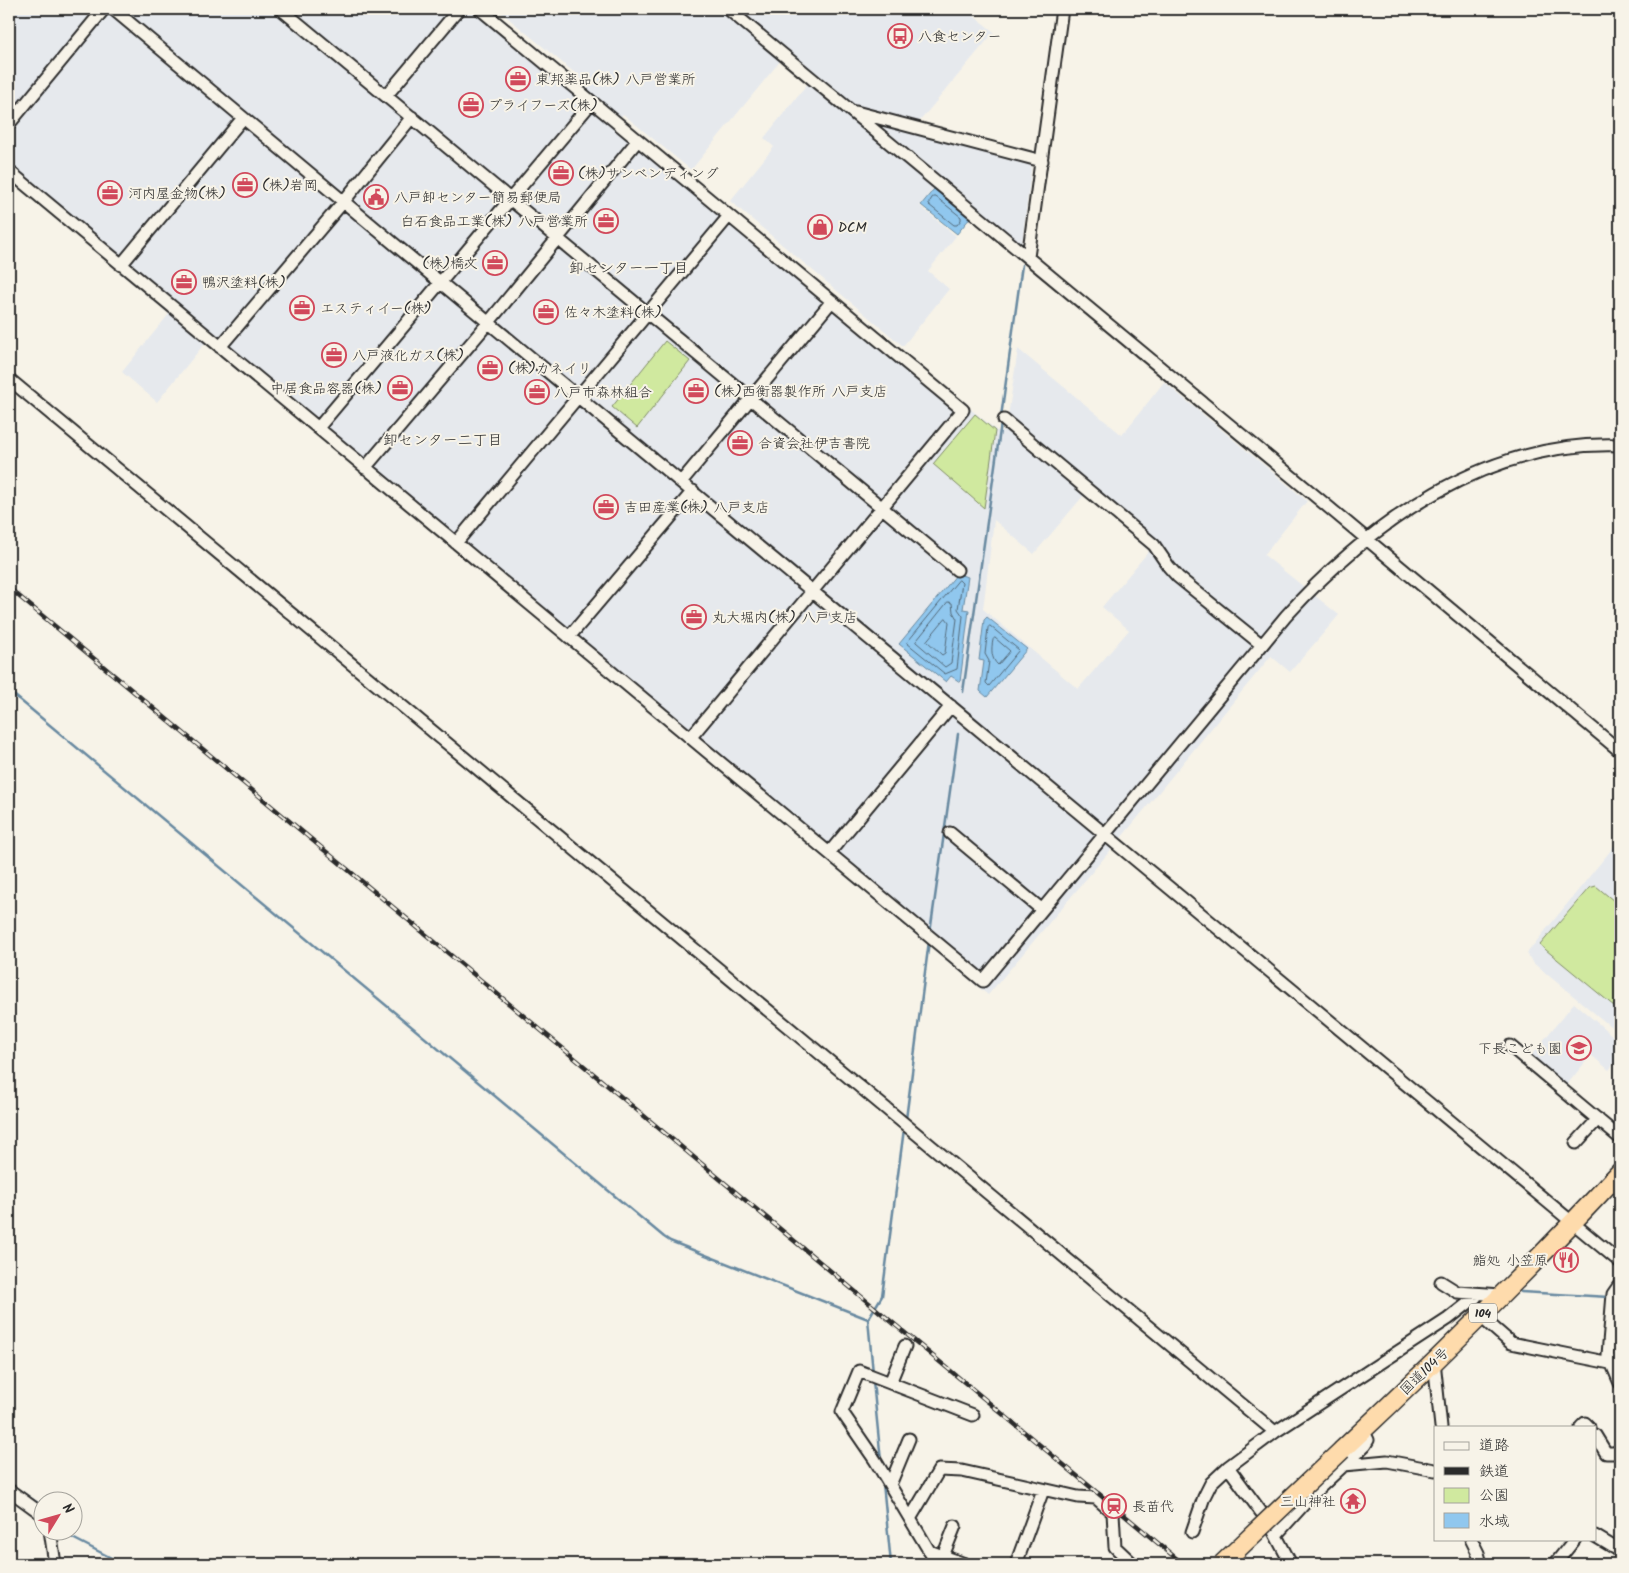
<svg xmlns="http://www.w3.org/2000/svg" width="1629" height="1573" viewBox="0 0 1629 1573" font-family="Kalam,'Klee One',sans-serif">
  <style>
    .built { fill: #e6e9ed; fill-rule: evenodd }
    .green { fill: #d0e99f; stroke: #7e8a65 }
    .water { fill: #90c7ee; stroke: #6889a0 }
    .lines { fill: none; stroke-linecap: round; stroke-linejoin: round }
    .shore { stroke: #536979; stroke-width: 1 }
    .stream { stroke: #6889a0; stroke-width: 2.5 }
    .minor-casing { stroke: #2b2b2b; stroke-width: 15 }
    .highway-casing { stroke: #2b2b2b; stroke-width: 21 }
    .minor { stroke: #f7f3e8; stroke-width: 11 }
    .highway { stroke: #fedbac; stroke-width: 18 }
    .rail-casing { stroke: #2b2b2b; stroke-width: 4.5 }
    .rail { stroke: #f7f3e8; stroke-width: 2.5; stroke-dasharray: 8; stroke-linecap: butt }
    .highway-bridge-casing { stroke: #2b2b2b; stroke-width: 21; stroke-linecap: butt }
    .highway-bridge { stroke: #fedbac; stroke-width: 18 }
    .labels { text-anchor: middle; stroke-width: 4; stroke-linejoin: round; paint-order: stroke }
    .shield { fill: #f7f3e8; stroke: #686764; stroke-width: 1 }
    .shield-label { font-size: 12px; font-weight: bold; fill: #2b2b2b }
    .poi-label { font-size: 14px; fill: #2b2b2b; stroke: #f7f3e8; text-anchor: start }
    .street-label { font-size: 14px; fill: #2b2b2b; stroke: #f7f3e8 }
    .neighbourhood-label { font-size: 15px; fill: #2b2b2b; stroke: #f7f3e8 }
  </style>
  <rect width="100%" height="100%" fill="#f7f3e8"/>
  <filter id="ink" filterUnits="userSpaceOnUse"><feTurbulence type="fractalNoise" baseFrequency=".02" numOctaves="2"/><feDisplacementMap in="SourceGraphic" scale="10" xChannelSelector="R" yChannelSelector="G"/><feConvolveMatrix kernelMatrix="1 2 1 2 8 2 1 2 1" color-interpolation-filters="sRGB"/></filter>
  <g filter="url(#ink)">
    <path class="built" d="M9,9H487L577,83L581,78L497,9H719L781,60L691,170L623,114L620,118L997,431L1006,430L1018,349L1122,435L1164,382L1307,501L1264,555L1339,615L1290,672L1271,656L1131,826L988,995L205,343L157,402L122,372L169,314L9,180ZM1084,495L1149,551L1102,607L1129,630L1078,689L983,609L994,520L1034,554Z
      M739,9H965L994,32L919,122L860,108L851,102Z
      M808,83L934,187L920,206L956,236L928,271L949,289L903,346L730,201L774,147L764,138Z
      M875,121L1032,163L1022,243L1020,242Z
      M1616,844L1620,848V1034L1532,962L1527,953Z
      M1574,1003L1620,1042V1056L1609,1070L1591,1055L1565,1087L1529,1058Z"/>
    <path class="green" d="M665,341L690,361L637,428L612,407Z
      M975,414L995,431L984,508L933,464Z
      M1596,886L1620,906V1011L1540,945L1589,888Z"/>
    <path class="water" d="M934,189L970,218L957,234L921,205Z
      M957,574L968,577L963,609L969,610L960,682L951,676L946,682L899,644Z
      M987,617L1027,649L987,697L980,691L984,661L979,660L984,620Z"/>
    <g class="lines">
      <path class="shore" d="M933,197H936L961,217V220L957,225H954L929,205V203Z
        M959,580L962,583L958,609L963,616L957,669L945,674L907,643Z
        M948,602L952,603L953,612L957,619L951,663L945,667L916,642Z
        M946,618L949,622L945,653L942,655L927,641Z
        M990,626L1019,650L989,686L986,683L989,661L985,654L988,628Z
        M995,638L1010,651L998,665C991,659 991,649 993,640Z"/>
      <path class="stream" d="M1001,417L1022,265
        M9,691L664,1237L670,1241L868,1319
        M963,692L1001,423
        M930,933L958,734
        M906,1119L929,941
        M1521,1292L1609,1297
        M1620,1325L1618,1359L1620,1363
        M873,1373L868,1319L882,1296L904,1129
        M873,1381L881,1461
        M9,1483L42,1506
        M883,1483L891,1564
        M9,1497L20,1505
        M57,1530L123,1564"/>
      <defs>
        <path id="minor" d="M113,9L441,283L1620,1262
          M281,9L957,570
          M480,9L963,410L691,737
          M728,9L1320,500L1620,751
          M386,96L459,9
          M856,112L1042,161
          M9,124L104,9
          M9,171L983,981L1286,616C1372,521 1486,440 1620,445
          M1028,257L1062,9
          M121,265L243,118
          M220,347L344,201L412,117
          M9,379L1275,1432
          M1004,420L1154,545L1169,567L1178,577L1262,645
          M318,428L592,102
          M365,468L489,322L638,140
          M681,482L832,301
          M456,543L729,216
          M569,637L693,491
          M950,833L1041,909
          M829,853L951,706
          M1510,1046L1620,1138
          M1576,1143L1598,1119
          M1441,1282L1457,1292L1502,1295
          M1620,1284L1613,1294L1608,1355L1620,1383
          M1480,1316L1511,1343L1610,1363
          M1434,1361L1441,1427
          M890,1383L905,1346
          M1581,1427L1585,1423L1589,1427
          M1595,1435L1606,1453H1614L1620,1450
          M1344,1465L1365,1445L1368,1440L1363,1430
          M1228,1467L1261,1512
          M890,1485L909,1439
          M9,1490L42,1514
          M910,1519L939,1470L962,1471L1078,1497L1096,1498L1113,1513L1115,1547L1133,1564
          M50,1530L55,1564
          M1273,1530L1291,1564
          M1192,1532L1204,1497L1211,1483L1228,1467L1275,1432L1448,1319L1476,1297V1294
          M1276,1535L1314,1493L1344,1465L1387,1461L1435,1470
          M1595,1536L1620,1551
          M1471,1539L1478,1553L1481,1564
          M929,1551L965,1564
          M943,1556L955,1526
          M937,1564L875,1460L842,1412L859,1371L973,1415
          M1016,1564L1043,1490
          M1555,1564L1575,1539"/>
        <path id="highway" d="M1342,1450C1438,1360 1531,1268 1620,1172"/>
      </defs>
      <use href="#minor" class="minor-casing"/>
      <use href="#highway" class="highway-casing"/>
      <use href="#minor" class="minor"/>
      <use href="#highway" class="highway"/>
      <defs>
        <path id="rail" d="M9,588L1183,1564"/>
      </defs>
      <use href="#rail" class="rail-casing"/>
      <use href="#rail" class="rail"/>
      <defs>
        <path id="highway-bridge" d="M1222,1564L1342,1450"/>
      </defs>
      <use href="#highway-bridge" class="highway-bridge-casing"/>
      <use href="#highway-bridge" class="highway-bridge"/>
    </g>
  </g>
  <defs>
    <symbol id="bus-ring" viewBox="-11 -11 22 22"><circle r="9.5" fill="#f7f3e8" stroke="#d1495b" stroke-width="1.5"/><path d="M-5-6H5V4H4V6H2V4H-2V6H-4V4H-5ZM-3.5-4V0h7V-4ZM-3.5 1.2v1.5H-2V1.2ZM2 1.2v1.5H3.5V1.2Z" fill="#d1495b"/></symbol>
    <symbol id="office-ring" viewBox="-11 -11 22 22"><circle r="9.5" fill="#f7f3e8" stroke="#d1495b" stroke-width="1.5"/><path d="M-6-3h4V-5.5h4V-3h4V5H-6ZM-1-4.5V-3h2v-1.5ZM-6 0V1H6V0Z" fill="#d1495b"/></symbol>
    <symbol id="civic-ring" viewBox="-11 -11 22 22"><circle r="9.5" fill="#f7f3e8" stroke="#d1495b" stroke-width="1.5"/><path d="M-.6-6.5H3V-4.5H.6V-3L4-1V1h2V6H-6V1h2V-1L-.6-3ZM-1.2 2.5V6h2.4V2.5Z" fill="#d1495b"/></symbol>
    <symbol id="shop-ring" viewBox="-11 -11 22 22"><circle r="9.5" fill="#f7f3e8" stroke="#d1495b" stroke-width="1.5"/><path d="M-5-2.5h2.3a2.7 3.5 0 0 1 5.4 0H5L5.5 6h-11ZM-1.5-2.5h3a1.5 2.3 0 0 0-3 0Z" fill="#d1495b"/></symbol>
    <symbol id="school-ring" viewBox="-11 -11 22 22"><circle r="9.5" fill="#f7f3e8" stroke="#d1495b" stroke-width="1.5"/><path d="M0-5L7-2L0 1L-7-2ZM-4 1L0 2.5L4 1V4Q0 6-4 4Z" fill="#d1495b"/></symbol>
    <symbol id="restaurant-ring" viewBox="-11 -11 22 22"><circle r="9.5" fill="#f7f3e8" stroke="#d1495b" stroke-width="1.5"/><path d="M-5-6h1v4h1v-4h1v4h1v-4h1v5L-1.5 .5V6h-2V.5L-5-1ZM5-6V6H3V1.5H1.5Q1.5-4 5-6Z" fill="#d1495b"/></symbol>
    <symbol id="temple-ring" viewBox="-11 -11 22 22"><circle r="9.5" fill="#f7f3e8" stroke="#d1495b" stroke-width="1.5"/><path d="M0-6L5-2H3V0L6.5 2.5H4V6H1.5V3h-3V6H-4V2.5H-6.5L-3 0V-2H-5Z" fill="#d1495b"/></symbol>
    <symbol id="station-ring" viewBox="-11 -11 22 22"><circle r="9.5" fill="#f7f3e8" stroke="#d1495b" stroke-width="1.5"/><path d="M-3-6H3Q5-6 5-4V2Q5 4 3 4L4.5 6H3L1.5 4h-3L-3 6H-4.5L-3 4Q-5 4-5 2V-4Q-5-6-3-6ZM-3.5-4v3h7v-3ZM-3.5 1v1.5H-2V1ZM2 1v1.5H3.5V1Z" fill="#d1495b"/></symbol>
  </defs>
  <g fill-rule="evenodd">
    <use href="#bus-ring" x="886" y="22" width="28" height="28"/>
    <use href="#office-ring" x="504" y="65" width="28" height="28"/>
    <use href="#office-ring" x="457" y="91" width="28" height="28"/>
    <use href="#office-ring" x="547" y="159" width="28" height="28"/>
    <use href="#office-ring" x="231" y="171" width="28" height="28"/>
    <use href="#office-ring" x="96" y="179" width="28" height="28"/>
    <use href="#civic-ring" x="362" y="183" width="28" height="28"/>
    <use href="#office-ring" x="592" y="207" width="28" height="28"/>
    <use href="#shop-ring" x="806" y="213" width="28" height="28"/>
    <use href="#office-ring" x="481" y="249" width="28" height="28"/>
    <use href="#office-ring" x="170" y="268" width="28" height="28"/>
    <use href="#office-ring" x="288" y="294" width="28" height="28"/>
    <use href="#office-ring" x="532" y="298" width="28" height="28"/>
    <use href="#office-ring" x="320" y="341" width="28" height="28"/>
    <use href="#office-ring" x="476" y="354" width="28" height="28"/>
    <use href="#office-ring" x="386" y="374" width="28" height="28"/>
    <use href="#office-ring" x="682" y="377" width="28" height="28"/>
    <use href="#office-ring" x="523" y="378" width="28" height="28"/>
    <use href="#office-ring" x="726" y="429" width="28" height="28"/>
    <use href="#office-ring" x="592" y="493" width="28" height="28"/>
    <use href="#office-ring" x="680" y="603" width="28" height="28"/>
    <use href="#school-ring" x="1565" y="1034" width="28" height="28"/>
    <use href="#restaurant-ring" x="1552" y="1246" width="28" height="28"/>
    <use href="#temple-ring" x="1339" y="1487" width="28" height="28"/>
    <use href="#station-ring" x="1100" y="1492" width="28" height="28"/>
  </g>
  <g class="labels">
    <rect class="shield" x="1469" y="1303.5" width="28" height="19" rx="4"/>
    <g class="shield-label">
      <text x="1483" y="1317">104</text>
    </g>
    <g class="poi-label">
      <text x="918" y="41">八食センター</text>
      <text x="536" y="84">東邦薬品(株) 八戸営業所</text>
      <text x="488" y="110">プライフーズ(株)</text>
      <text x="578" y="178">(株)サンベンディング</text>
      <text x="262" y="190">(株)岩岡</text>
      <text x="128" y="198">河内屋金物(株)</text>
      <text x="394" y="202">八戸卸センター簡易郵便局</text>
      <text x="588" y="226" text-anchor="end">白石食品工業(株) 八戸営業所</text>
      <text x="838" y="232">DCM</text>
      <text x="478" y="268" text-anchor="end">(株)橋文</text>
      <text x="202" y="287">鴨沢塗料(株)</text>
      <text x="320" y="313">エスティイー(株)</text>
      <text x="564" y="317">佐々木塗料(株)</text>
      <text x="352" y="360">八戸液化ガス(株)</text>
      <text x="508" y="373">(株)カネイリ</text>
      <text x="382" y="393" text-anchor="end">中居食品容器(株)</text>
      <text x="714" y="396">(株)西衡器製作所 八戸支店</text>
      <text x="554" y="397">八戸市森林組合</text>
      <text x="758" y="448">合資会社伊吉書院</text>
      <text x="624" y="512">吉田産業(株) 八戸支店</text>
      <text x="712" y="622">丸大堀内(株) 八戸支店</text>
      <text x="1562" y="1053" text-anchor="end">下長こども園</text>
      <text x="1548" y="1265" text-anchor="end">鮨処 小笠原</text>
      <text x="1336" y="1506" text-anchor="end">三山神社</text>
      <text x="1132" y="1511">長苗代</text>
    </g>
    <g class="street-label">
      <text transform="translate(1424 1371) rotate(-44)" y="5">国道104号</text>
    </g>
    <g class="neighbourhood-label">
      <text x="629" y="273">卸センター一丁目</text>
      <text x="443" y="445">卸センター二丁目</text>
    </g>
  </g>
  <rect width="1629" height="1573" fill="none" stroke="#f7f3e8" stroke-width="30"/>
  <rect x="15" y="15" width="1599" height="1543" fill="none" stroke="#2b2b2b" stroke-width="2" filter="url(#ink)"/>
  <rect x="1434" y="1426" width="162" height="115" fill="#f7f3e8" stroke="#a5a39c"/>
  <rect x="1444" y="1442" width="25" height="8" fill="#f7f3e8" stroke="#a5a39c"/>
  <text x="1479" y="1450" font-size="15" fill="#2b2b2b">道路</text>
  <rect x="1444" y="1467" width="25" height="8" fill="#2b2b2b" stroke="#a5a39c"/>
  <text x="1479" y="1476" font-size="15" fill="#2b2b2b">鉄道</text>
  <rect x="1444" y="1488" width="25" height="15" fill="#d0e99f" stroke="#a5a39c"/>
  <text x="1479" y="1500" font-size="15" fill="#2b2b2b">公園</text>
  <rect x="1444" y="1513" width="25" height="15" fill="#90c7ee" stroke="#a5a39c"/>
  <text x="1479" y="1526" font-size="15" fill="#2b2b2b">水域</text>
  <g transform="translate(58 1516) rotate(53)"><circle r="24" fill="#f7f3e8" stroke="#a5a39c"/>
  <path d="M0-4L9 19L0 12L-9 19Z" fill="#d1495b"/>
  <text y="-8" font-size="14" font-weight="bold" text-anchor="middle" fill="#2b2b2b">N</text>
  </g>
</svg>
